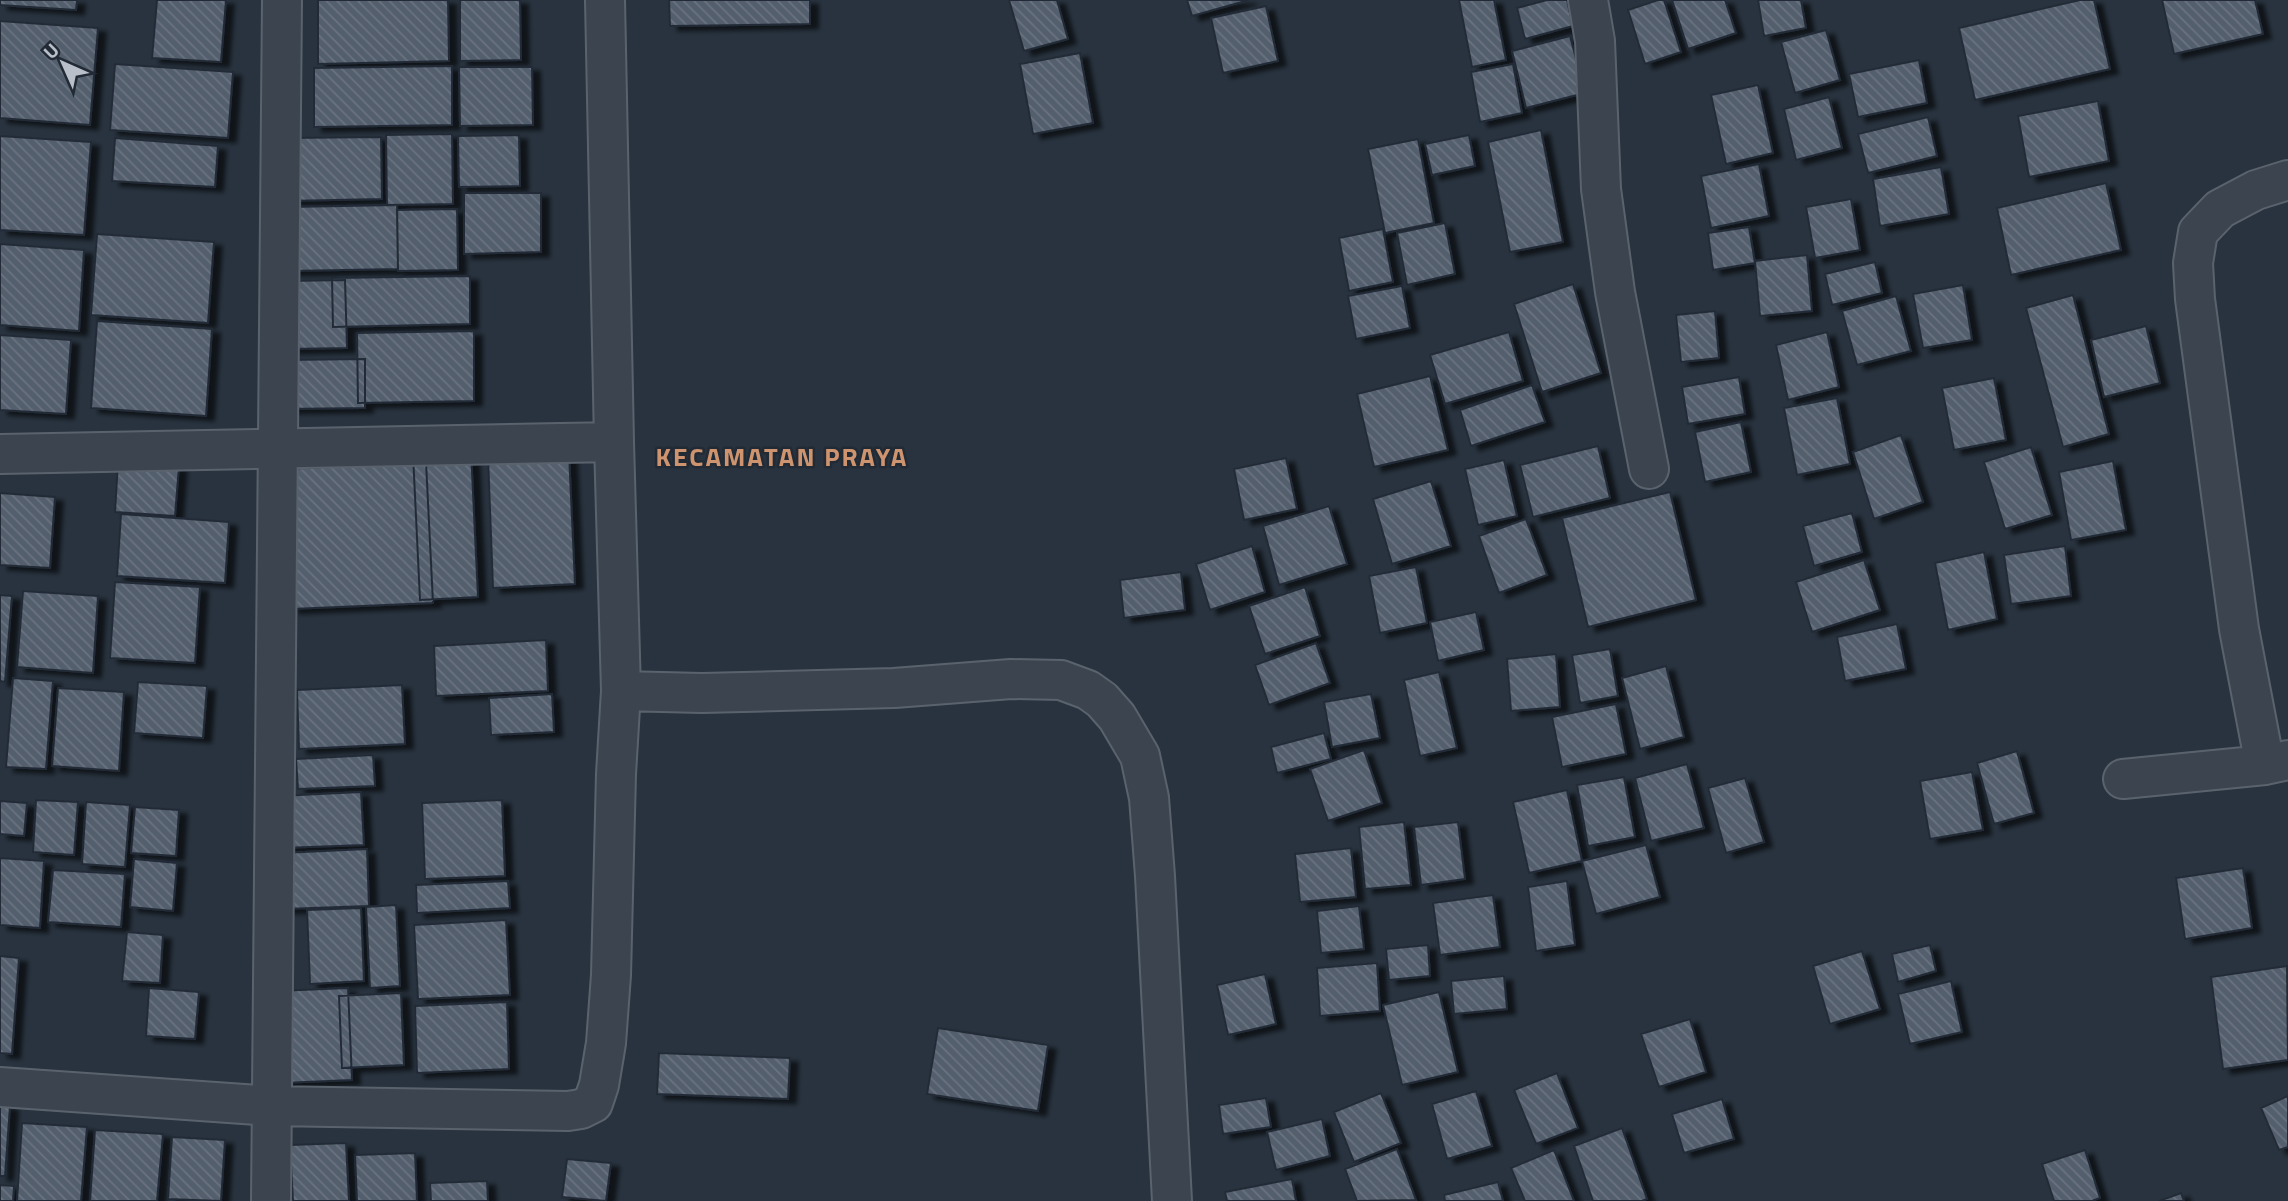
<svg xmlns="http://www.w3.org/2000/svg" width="2288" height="1201" viewBox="0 0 2288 1201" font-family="'Titillium Web',sans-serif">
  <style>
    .building { fill: url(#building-back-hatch); stroke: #232c37; stroke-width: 2; filter: url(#shadow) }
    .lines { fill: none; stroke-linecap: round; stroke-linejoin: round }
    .street-casing { stroke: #5a636d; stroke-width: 42 }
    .street { stroke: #3c454f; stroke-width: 38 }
    .labels { text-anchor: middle; stroke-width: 5; stroke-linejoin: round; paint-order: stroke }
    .district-label { font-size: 26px; font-weight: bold; letter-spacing: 2px; fill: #ce946f; stroke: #212a35 }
  </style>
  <defs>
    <pattern id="building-back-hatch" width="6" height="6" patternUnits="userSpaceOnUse" patternTransform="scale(1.75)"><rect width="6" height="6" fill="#535e6d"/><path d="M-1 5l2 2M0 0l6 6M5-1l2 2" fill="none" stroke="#6a7380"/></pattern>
    <filter id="shadow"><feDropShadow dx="8" dy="4.5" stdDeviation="2" flood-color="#0009"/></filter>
  </defs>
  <rect width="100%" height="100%" fill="#28333f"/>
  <path class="building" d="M0,0H77L76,10L0,5Z
    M157,0H226L221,62L152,58Z
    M318,0H448L449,61L318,64Z
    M460,0H520L521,60L460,61Z
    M669,0H810V24L670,26Z
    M1009,0H1057L1068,39L1024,51Z
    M1187,0H1249L1192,16Z
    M1459,0H1494L1506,60L1472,67Z
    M1547,0H1567L1573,26L1525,39L1517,8Z
    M1658,0H1664L1681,52L1645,64L1628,10Z
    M1672,0H1725L1736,33L1688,49Z
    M1758,0H1801L1806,28L1764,36Z
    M2080,0H2094L2110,69L1975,100L1959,28Z
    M2162,0H2255L2263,34L2174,54Z
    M1266,6L1278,61L1223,73L1211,18Z
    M0,21L98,28L90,125L0,118Z
    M1826,30L1840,80L1795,93L1781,42Z
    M1570,36L1585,93L1526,108L1512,51Z
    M1080,53L1093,123L1033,134L1020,64Z
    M1919,60L1927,103L1858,117L1849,74Z
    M115,64L233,72L228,138L110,130Z
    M1513,64L1522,113L1480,122L1471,72Z
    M452,66V125L314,127V68Z
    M459,67H532L533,125L460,126Z
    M1758,85L1773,153L1726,164L1711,95Z
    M1829,97L1842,148L1796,160L1784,109Z
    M2098,101L2109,161L2029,177L2018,116Z
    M1928,117L1937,156L1868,173L1858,134Z
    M1541,130L1563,242L1510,252L1488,142Z
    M452,134L453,204L387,205L386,135Z
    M519,135L520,186L459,187L458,136Z
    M1469,135L1475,166L1432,175L1425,144Z
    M0,136L91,142L84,235L0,230Z
    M381,137L382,199L286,201V138Z
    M115,138L218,146L215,187L112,181Z
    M1418,139L1434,223L1385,233L1368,149Z
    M1759,164L1769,216L1711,228L1701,176Z
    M1941,167L1949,214L1880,226L1873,179Z
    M2106,183L2121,250L2011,275L1997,208Z
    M464,193H541V252L464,254Z
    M1851,199L1860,250L1815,258L1806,207Z
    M397,205L398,269L289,271L288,207Z
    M457,209L458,270L398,271L397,210Z
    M1445,223L1455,274L1407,285L1397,233Z
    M1749,227L1755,263L1713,270L1708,233Z
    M1383,229L1393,282L1349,291L1339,238Z
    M97,234L214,242L208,323L91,315Z
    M0,244L84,250L79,331L0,325Z
    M1807,255L1812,311L1760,316L1755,261Z
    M1875,262L1882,293L1832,305L1825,274Z
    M470,276V324L333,327L332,278Z
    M345,280L347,348L289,349L288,281Z
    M1573,284L1601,373L1542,392L1514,304Z
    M1963,285L1972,340L1923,348L1913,294Z
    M1402,286L1410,328L1356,339L1348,296Z
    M2073,295L2109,434L2063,447L2026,308Z
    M1896,296L1911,351L1857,365L1842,311Z
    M1715,311L1719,358L1681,362L1676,315Z
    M97,321L212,329L206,416L91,408Z
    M2146,326L2160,383L2104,397L2091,340Z
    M474,331V401L358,403L357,333Z
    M1509,332L1523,381L1445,404L1430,355Z
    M1827,332L1839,387L1788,400L1776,345Z
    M0,335L71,340L66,414L0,410Z
    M365,359V408L284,409V360Z
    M1430,376L1448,450L1374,467L1357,394Z
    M1739,377L1745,414L1688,424L1682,387Z
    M1994,378L2006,440L1954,450L1942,388Z
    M1532,385L1545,422L1471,446L1460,410Z
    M1837,398L1850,464L1797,475L1784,408Z
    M1741,422L1751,472L1705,482L1695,432Z
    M1901,435L1923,502L1874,519L1853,452Z
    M1598,446L1610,498L1533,517L1520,465Z
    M2031,447L2052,515L2005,529L1984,462Z
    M471,451L478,597L420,600L413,454Z
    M569,453L575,584L493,588L488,457Z
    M1286,458L1297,509L1244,520L1234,469Z
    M1504,460L1517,516L1478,525L1465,469Z
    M2113,461L2126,530L2071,540L2059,472Z
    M118,462L179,466L175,516L115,512Z
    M426,462L433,603L291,609L285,469Z
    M1431,481L1451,546L1392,564L1373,499Z
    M1670,492L1696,600L1588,627L1562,518Z
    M0,493L55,497L50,568L0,565Z
    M1329,506L1347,564L1279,585L1263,526Z
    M1852,513L1862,552L1814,566L1803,526Z
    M121,514L229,522L225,583L117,576Z
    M1526,519L1547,575L1499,593L1479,536Z
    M1252,546L1265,592L1210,610L1196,564Z
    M2065,546L2071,596L2011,604L2004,555Z
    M1984,552L1997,619L1948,630L1935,563Z
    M1864,560L1880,610L1812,632L1796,582Z
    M1416,567L1427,623L1380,633L1369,576Z
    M1181,572L1185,610L1124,618L1120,580Z
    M115,582L200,587L195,663L110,658Z
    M1305,587L1320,636L1265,654L1249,606Z
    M23,591L98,596L93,673L17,667Z
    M0,595L12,596L5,682L0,681Z
    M1476,612L1484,650L1438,661L1430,622Z
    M1897,624L1906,669L1845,681L1837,637Z
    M546,640L548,691L436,696L434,646Z
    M1316,643L1330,683L1269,705L1255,665Z
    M1610,649L1618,696L1580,703L1572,655Z
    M1556,654L1560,707L1511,711L1507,659Z
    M1666,666L1684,737L1640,749L1622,678Z
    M1439,672L1457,748L1420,756L1404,680Z
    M13,678L53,681L46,769L6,767Z
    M138,682L207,686L203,738L134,733Z
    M402,685L405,744L299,749L297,690Z
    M58,688L124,692L119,771L52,766Z
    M552,694L554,732L491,735L489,698Z
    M1371,694L1380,738L1332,747L1324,702Z
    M1616,704L1626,754L1562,767L1552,717Z
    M1324,733L1331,759L1277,773L1271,747Z
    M1364,750L1382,803L1328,821L1310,769Z
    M2017,751L2034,813L1994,824L1977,763Z
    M373,755L375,786L298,789L296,759Z
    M1687,764L1704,828L1651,841L1635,778Z
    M1972,772L1983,830L1930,839L1920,781Z
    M1624,777L1635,837L1588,846L1577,785Z
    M1745,778L1764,842L1726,853L1708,788Z
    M1567,790L1582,861L1529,873L1513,802Z
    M361,792L364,845L282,848L279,796Z
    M36,800L78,802L74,855L33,852Z
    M502,800L505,876L425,879L422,803Z
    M0,801L27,803L24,836L0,834Z
    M86,802L130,805L125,867L82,864Z
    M135,807L179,810L176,856L131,853Z
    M1404,822L1411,885L1365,889L1359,827Z
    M1458,822L1465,879L1421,885L1414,827Z
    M1646,845L1660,897L1596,914L1582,861Z
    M1351,848L1356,897L1300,902L1295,854Z
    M367,849L369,906L284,909L282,853Z
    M0,858L44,861L40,928L0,925Z
    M134,859L177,863L173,911L130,907Z
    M2243,868L2252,928L2185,939L2176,878Z
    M53,870L125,874L121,927L48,922Z
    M508,881L510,908L417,913L416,885Z
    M1567,881L1575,945L1536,951L1528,887Z
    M1493,895L1500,947L1440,955L1433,903Z
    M396,905L400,986L370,988L366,907Z
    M1359,906L1364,949L1321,953L1317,911Z
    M361,908L364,981L310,984L307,910Z
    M506,920L510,995L418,999L414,925Z
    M127,932L163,935L160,983L122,981Z
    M1428,945L1430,976L1389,980L1386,949Z
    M1930,945L1936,971L1898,982L1892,954Z
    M1862,951L1880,1009L1830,1024L1813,966Z
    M0,956L19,958L12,1054L0,1053Z
    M1377,963L1380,1011L1320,1016L1317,968Z
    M2287,966L2288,1060L2223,1069L2211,977Z
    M1265,974L1276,1024L1228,1035L1217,985Z
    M1504,976L1507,1009L1454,1014L1451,981Z
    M1951,981L1962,1032L1910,1044L1898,994Z
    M149,988L199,992L195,1039L146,1036Z
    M348,988L352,1080L282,1083L277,991Z
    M1439,992L1458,1072L1402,1085L1383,1005Z
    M401,993L404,1065L342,1068L339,996Z
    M507,1002L509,1069L417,1073L415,1006Z
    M1690,1019L1706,1072L1659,1087L1641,1034Z
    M938,1028L1048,1045L1038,1111L927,1094Z
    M659,1053L790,1058L788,1099L657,1094Z
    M1557,1073L1578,1128L1536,1144L1514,1090Z
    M1476,1091L1492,1146L1447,1159L1432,1104Z
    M1381,1093L1401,1143L1354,1162L1334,1112Z
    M2288,1096V1147L2279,1150L2261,1108Z
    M1266,1098L1271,1127L1223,1134L1219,1105Z
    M1722,1099L1734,1139L1684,1153L1672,1114Z
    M0,1105L10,1106L5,1176H0Z
    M1322,1119L1330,1156L1276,1170L1267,1132Z
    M22,1123L87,1127L81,1201H17Z
    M1622,1128L1647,1199L1642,1201H1593L1574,1146Z
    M95,1130L163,1134L157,1201H90Z
    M172,1137L225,1140L221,1201L168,1199Z
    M346,1143L349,1201H293L290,1145Z
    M1397,1149L1416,1200L1357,1201L1345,1169Z
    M1554,1150L1574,1201H1525L1511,1168Z
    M2085,1150L2100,1198L2092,1201H2054L2042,1164Z
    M415,1153L417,1201H357L355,1155Z
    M567,1159L611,1163L606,1201L562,1197Z
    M1292,1179L1296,1201H1227L1225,1192Z
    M487,1181L488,1201H431L430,1183Z
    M1498,1182L1503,1201H1445L1444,1195Z
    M0,1185L14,1186L13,1201H0Z
    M2181,1193L2184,1201H2159Z"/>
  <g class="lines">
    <defs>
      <path id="street" d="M605,0L614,442
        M1588,0L1595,41L1601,189L1615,292L1649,469
        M0,454L614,442L621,691L702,693L894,688L1011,679L1061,680L1088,690L1102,700L1117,717L1140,756L1149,798L1155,876L1172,1201
        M2265,765L2239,629L2195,299L2193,263L2198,232L2220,209L2256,190L2288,180
        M2123,779L2265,765L2288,760
        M0,1087L272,1106L568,1111L581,1109L593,1103L599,1085L606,1043L611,975L616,774L621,691
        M271,1201L282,0"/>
    </defs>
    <use href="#street" class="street-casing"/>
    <use href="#street" class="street"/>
  </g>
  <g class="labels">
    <g class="district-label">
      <text x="782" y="466">KECAMATAN PRAYA</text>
    </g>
  </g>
  <g transform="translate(63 63) rotate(315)" stroke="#212a35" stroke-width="5" paint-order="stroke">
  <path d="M0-5L12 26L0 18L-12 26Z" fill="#b9c0ca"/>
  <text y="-10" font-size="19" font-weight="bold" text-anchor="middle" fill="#b9c0ca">U</text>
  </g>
</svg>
